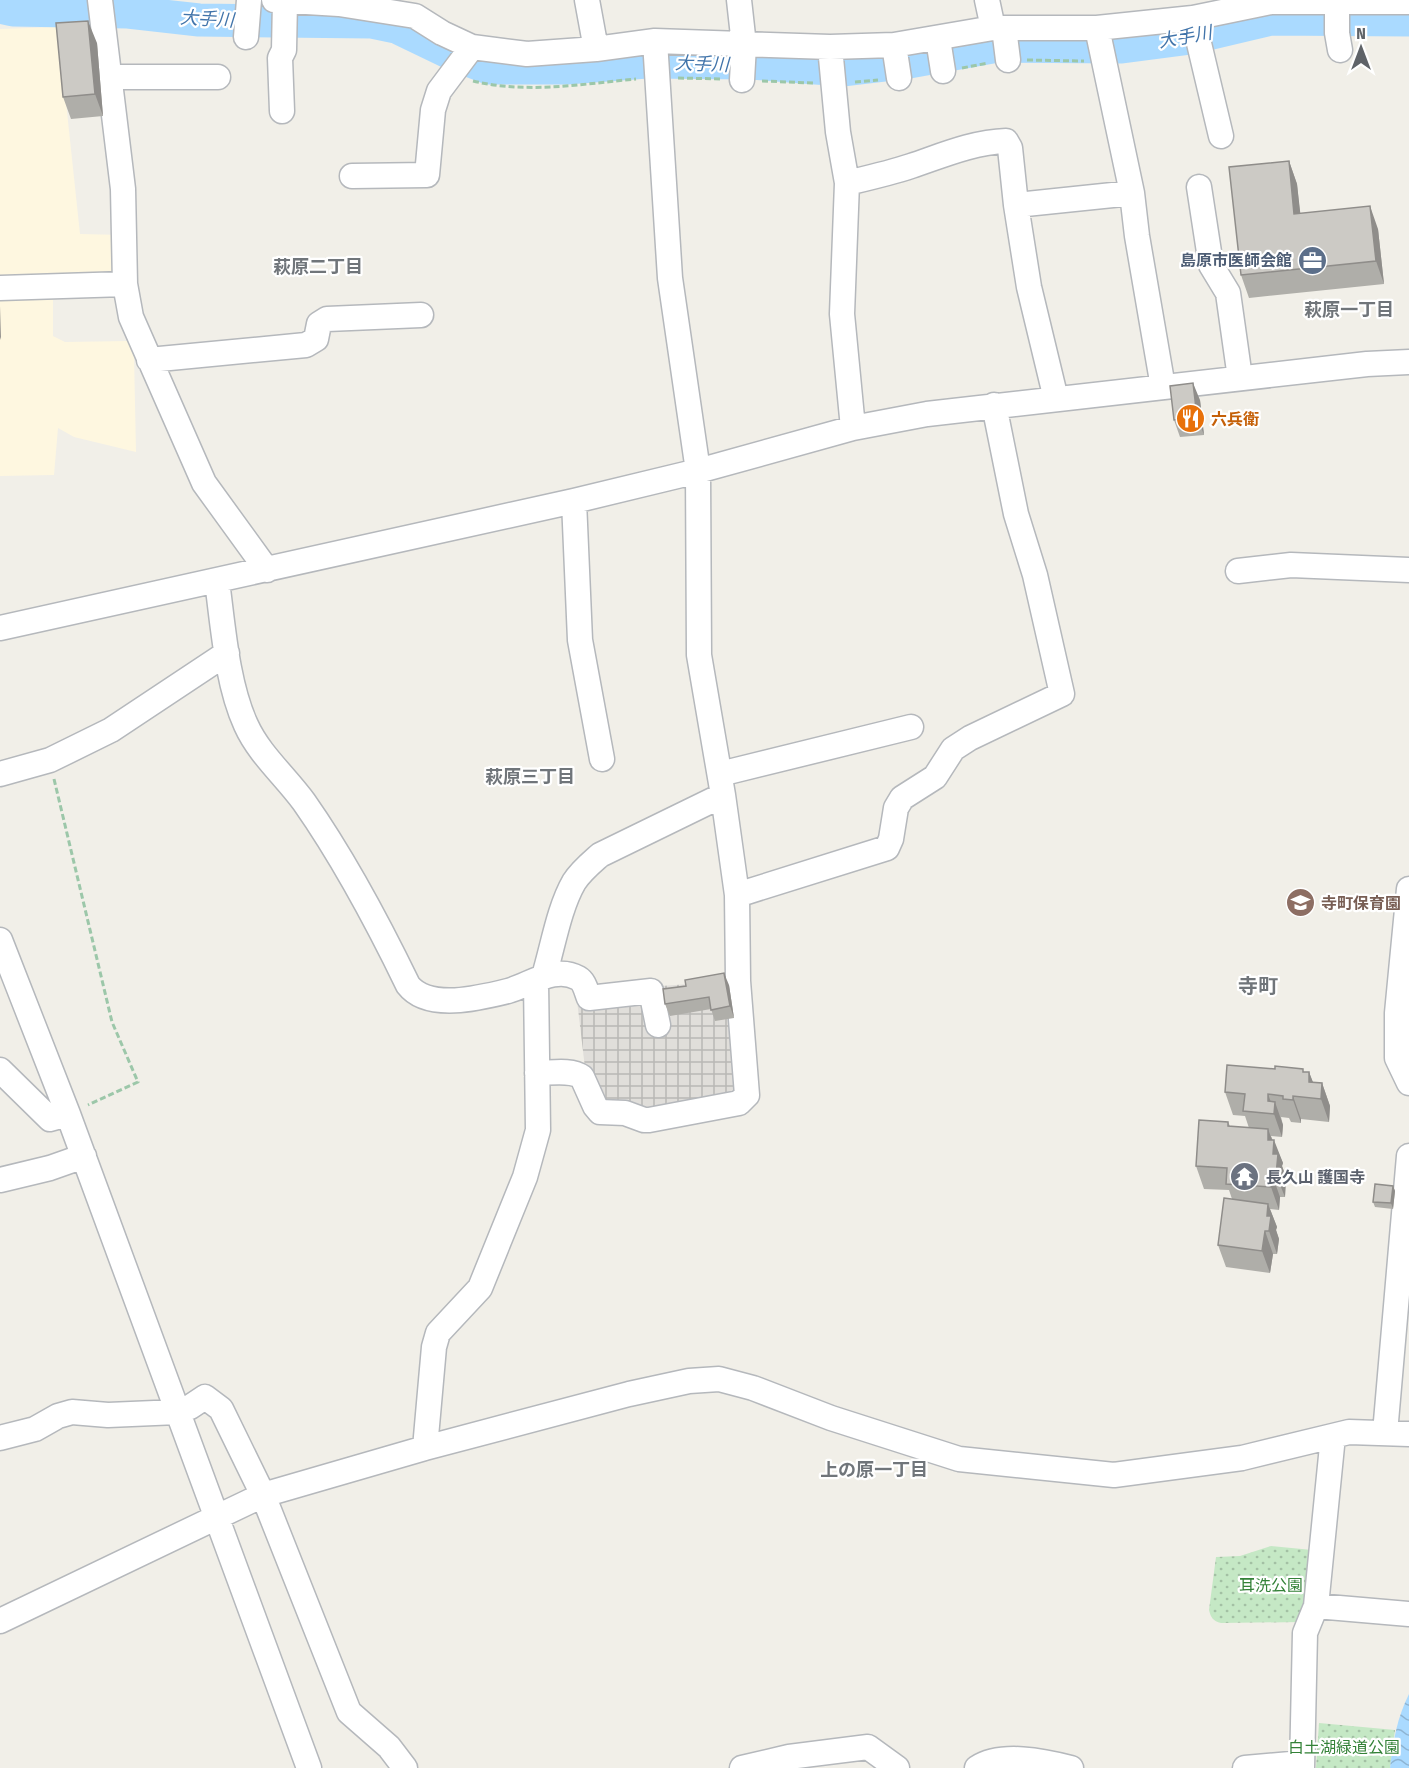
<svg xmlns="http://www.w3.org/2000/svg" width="1409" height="1768" viewBox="0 0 1409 1768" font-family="'Fira Sans Condensed','Noto Sans JP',sans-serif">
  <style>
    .commercial { fill: #fef7e0 }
    .industrial { fill: url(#industrial-grid) }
    .grass { fill: url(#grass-dots) }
    .water { fill: url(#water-waves) }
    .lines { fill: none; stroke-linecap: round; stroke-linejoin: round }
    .river { stroke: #aadaff; stroke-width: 33 }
    .minor-casing { stroke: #b5b8bc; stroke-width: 27 }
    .path { stroke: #9cc7a9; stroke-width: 3; stroke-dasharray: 6 3; stroke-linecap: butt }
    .minor { stroke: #fff; stroke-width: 24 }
    .wall { fill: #afaea9 }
    .shaded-wall { fill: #8f8d8a }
    .building { fill: #cccac5; stroke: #8f8d8a; stroke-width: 1.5 }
    .labels { text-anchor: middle; stroke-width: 4.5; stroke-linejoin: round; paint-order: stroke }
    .service-label { font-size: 16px; font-weight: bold; fill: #4e5e75; stroke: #fff; text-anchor: end }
    .food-label { font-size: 16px; font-weight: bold; fill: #c56008; stroke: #fff; text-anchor: start }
    .education-label { font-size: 16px; font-weight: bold; fill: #785e54; stroke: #fff; text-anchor: start }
    .worship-label { font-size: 16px; font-weight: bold; fill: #5b616d; stroke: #fff; text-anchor: start }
    .park-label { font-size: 16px; fill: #348238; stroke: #fff }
    .water-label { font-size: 18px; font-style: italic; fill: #4174aa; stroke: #fff }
    .neighbourhood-label { font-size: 18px; font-weight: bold; fill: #70757a; stroke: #fff }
    .quarter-label { font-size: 20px; font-weight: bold; fill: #70757a; stroke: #fff }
  </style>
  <defs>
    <pattern id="industrial-grid" width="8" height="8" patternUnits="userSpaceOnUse" patternTransform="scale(1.5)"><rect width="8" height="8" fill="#e0deda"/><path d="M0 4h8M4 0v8" fill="none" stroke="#b9b8b5"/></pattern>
    <pattern id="grass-dots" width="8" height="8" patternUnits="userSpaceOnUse" patternTransform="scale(1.5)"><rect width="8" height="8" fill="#c5e8c5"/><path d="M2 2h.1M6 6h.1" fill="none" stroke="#a3c0a4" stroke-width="1.8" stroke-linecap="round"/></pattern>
    <pattern id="water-waves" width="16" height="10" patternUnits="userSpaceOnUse" patternTransform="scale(1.5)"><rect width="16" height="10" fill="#aadaff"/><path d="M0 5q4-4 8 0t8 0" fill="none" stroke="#8eb4d2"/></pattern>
  </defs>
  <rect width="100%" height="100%" fill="#f1efe8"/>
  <path class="commercial" d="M58,27L80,234L123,235L118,273L0,283V29Z
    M0,298H53V336L65,342L128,341L134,355L136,452L74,437L58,428L54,475L0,476Z"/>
  <path class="industrial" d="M732,981L739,1093L644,1114L606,1107L585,1068L576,992Z"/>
  <path class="grass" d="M1271,1546L1312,1550L1311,1592L1300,1622L1221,1623C1213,1621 1211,1618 1209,1610L1216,1557L1240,1556Z
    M1319,1723L1395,1730L1390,1768H1316Z"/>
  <path class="water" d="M1409,1694V1768H1390C1393,1741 1397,1718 1409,1694Z"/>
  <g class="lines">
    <path class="river" d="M0,7L13,10L128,12L199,20L372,22L396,27L450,53L489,68H567L647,62L751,63L842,70L909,62L998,46L1122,47L1191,38L1271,19L1409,20"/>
    <defs>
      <path id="minor" d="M100,0L123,189L125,284L131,317L204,483L267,570
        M274,0L339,4L415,16L442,33L472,47L527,54L596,49L655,41L830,47L894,45L993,28H1097L1193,18L1271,2H1409
        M587,0L596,49
        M739,0L744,45L742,80
        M987,0L993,28
        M1337,2V33L1340,50
        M1193,18L1221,136
        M1004,28L1008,60
        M1097,28L1132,193L1137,236L1163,387
        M246,37L249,0
        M938,39L943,71
        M894,45L899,78
        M830,47L838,132L847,183L842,314L853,428
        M109,77H218
        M282,111L280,58L284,50L285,1
        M352,176L427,175L433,110L439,91L472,47
        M847,183C868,178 890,173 911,166C941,156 973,142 1006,141L1010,148L1016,205
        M1199,187L1211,265L1228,293L1240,378
        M0,288L125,284
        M149,360L306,345L316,339L319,324L327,319L421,315
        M1056,399L1029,287L1016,205L1132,193
        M574,501L580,640L602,759
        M1238,571L1291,565L1409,570
        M217,581C223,626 227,684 246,725C259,754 285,776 304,802C344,859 377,921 408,985C428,1011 480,998 508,991C530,985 555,965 578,978C585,982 586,991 589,998L651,991L658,1025
        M0,628L574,501L698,471L853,428L927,414L1367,364L1409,362
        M0,774L50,760L111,730L227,653
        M720,774L911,727
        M1409,889L1397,1013V1058L1409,1083
        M737,895L887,848L891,839L896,808L902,798L935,777L953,749L970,738L1062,694L1035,575L1016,514L994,405
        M0,940L68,1114L309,1768
        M544,976C553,946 559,908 574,882C581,871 591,863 600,855L723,795
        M0,1070L50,1119L68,1114
        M537,1073C551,1073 571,1069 582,1077L595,1106L600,1112L625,1113L644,1120H649L739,1103L747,1095L738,981L737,895L723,795L699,655L698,471L670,278L655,41
        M0,1180L50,1168L84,1156
        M1385,1433L1409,1156
        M0,1438L35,1429L58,1416L72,1412L108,1415L178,1412L190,1407L205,1397L221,1409L263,1495L349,1712L389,1747L405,1768
        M425,1448L434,1347L438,1333L480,1288L525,1177L538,1130L536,981
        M1316,1606L1409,1614
        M0,1621L263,1495L425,1448L629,1394L689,1381L719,1379L753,1388L831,1418L959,1459L1114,1475L1242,1458L1349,1432L1409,1434
        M742,1768L789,1757L868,1747L897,1768
        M977,1768C1001,1752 1044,1761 1071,1768
        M1245,1768L1302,1763
        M1302,1768L1305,1633L1316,1606L1333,1436"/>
    </defs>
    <use href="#minor" class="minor-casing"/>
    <path class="path" d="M1027,60L1084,61
      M962,68L988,63
      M678,78L723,79
      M473,81C527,94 581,84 636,79
      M762,81L813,83
      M855,82L878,80
      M54,779L112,1022L138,1082L88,1105"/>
    <use href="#minor" class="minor"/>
  </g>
  <path class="wall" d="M97,43L103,116L71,119L63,97Z
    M1289,161L1297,184L1300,214L1378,229L1384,284L1249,298L1241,275Z
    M1200,400L1204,435L1180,437L1174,420Z
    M729,985L734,1018L715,1021L711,1009L670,1016L665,1004Z
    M1304,1072H1309L1313,1083H1322L1330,1106L1329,1122L1301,1119V1123L1291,1122L1289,1118L1281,1117L1283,1125L1282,1137L1271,1136L1283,1163L1282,1166L1286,1177L1285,1197H1280L1279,1210L1270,1209L1277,1227L1276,1230L1279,1239L1277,1254H1273L1270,1273L1226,1267L1218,1245L1232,1199L1229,1190L1204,1189L1196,1166L1228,1122L1230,1126L1249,1128L1245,1116L1233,1115L1225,1092Z
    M1393,1186L1395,1191L1393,1209L1375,1207L1373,1202Z"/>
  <path class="shaded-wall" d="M88,21L97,43L103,116L95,94Z
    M1289,161L1297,184L1303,237L1294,214Z
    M1370,206L1378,229L1384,284L1376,261Z
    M0,306L1,340L0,337Z
    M1193,383L1200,400L1204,435L1197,417Z
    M724,973L729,985L734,1018L730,1006Z
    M1309,1072L1318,1095L1309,1082Z
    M1322,1083L1330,1106L1329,1122L1321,1099Z
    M1268,1094L1274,1111L1275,1102L1283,1125L1282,1137L1274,1114L1268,1101Z
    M1293,1096L1301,1119V1123L1293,1100Z
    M1268,1129L1274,1145V1140L1283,1163L1282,1166L1286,1177L1285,1197L1276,1175L1268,1140Z
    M1272,1174L1280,1197L1279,1210L1271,1187Z
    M1393,1186L1395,1191L1393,1209L1391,1203Z
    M1268,1204L1277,1227L1276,1230L1279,1239L1277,1254L1269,1231L1267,1216Z
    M1265,1231L1273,1254L1270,1273L1262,1251Z"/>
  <path class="building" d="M88,21L95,94L63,97L56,23Z
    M1289,161L1294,214L1370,206L1376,261L1241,275L1229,167Z
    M1193,383L1197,417L1174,420L1170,386Z
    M724,973L730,1006L711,1010L709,997L665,1004L663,989L686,986L685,980Z
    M1227,1065L1275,1069V1066L1303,1069V1072H1309V1082L1322,1083L1321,1099L1293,1096V1100L1283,1099V1096L1268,1094V1101L1275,1102L1274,1114L1243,1111L1245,1094L1225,1092Z
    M1199,1120L1228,1122V1126L1268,1129V1140H1274L1273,1154H1278L1276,1175L1272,1174L1271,1187L1226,1184L1227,1168L1196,1166Z
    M1375,1184L1393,1186L1391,1203L1373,1202Z
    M1224,1198L1268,1204L1267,1216H1271L1269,1231H1265L1262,1251L1218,1245Z"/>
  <defs>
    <symbol id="office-disc" viewBox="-11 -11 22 22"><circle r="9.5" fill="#5c6f8a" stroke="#fff"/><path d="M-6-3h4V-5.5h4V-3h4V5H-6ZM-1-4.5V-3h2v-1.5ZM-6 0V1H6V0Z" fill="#fff"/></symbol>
    <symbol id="restaurant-disc" viewBox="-11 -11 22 22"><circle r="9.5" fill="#e8710a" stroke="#fff"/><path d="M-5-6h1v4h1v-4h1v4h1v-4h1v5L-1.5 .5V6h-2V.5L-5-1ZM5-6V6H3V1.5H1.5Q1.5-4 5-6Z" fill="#fff"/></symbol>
    <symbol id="school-disc" viewBox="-11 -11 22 22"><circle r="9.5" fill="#8d6e63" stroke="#fff"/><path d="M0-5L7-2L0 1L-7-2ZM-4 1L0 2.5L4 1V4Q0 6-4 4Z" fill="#fff"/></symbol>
    <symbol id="temple-disc" viewBox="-11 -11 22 22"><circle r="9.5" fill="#6b7280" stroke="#fff"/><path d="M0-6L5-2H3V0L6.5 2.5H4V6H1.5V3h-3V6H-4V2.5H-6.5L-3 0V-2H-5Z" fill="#fff"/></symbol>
  </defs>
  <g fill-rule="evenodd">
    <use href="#office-disc" x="1296" y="244" width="33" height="33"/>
    <use href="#restaurant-disc" x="1174" y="402" width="33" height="33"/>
    <use href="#school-disc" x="1284" y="886" width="33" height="33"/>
    <use href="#temple-disc" x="1228" y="1160" width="33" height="33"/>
  </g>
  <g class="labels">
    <g class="service-label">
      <text x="1292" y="266">島原市医師会館</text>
    </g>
    <g class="food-label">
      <text x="1211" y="425">六兵衛</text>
    </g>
    <g class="education-label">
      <text x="1321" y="909">寺町保育園</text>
    </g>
    <g class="worship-label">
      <text x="1266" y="1183">長久山 護国寺</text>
    </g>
    <g class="park-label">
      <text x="1271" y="1591">耳洗公園</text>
      <text x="1344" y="1753">白土湖緑道公園</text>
    </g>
    <g class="water-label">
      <text transform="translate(207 19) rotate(3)" y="6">大手川</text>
      <text transform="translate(1185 37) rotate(-10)" y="6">大手川</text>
      <text transform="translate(702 64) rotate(2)" y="6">大手川</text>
    </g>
    <g class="neighbourhood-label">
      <text x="318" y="273">萩原二丁目</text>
      <text x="1349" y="316">萩原一丁目</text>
      <text x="530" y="783">萩原三丁目</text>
      <text x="874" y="1476">上の原一丁目</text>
    </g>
    <g class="quarter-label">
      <text x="1258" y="993">寺町</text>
    </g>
  </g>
  <g transform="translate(1361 48)" stroke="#ffffff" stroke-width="4.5" paint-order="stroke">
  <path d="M0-4.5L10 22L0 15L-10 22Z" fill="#5f6368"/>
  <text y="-9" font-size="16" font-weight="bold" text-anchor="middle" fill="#5f6368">N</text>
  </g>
</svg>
